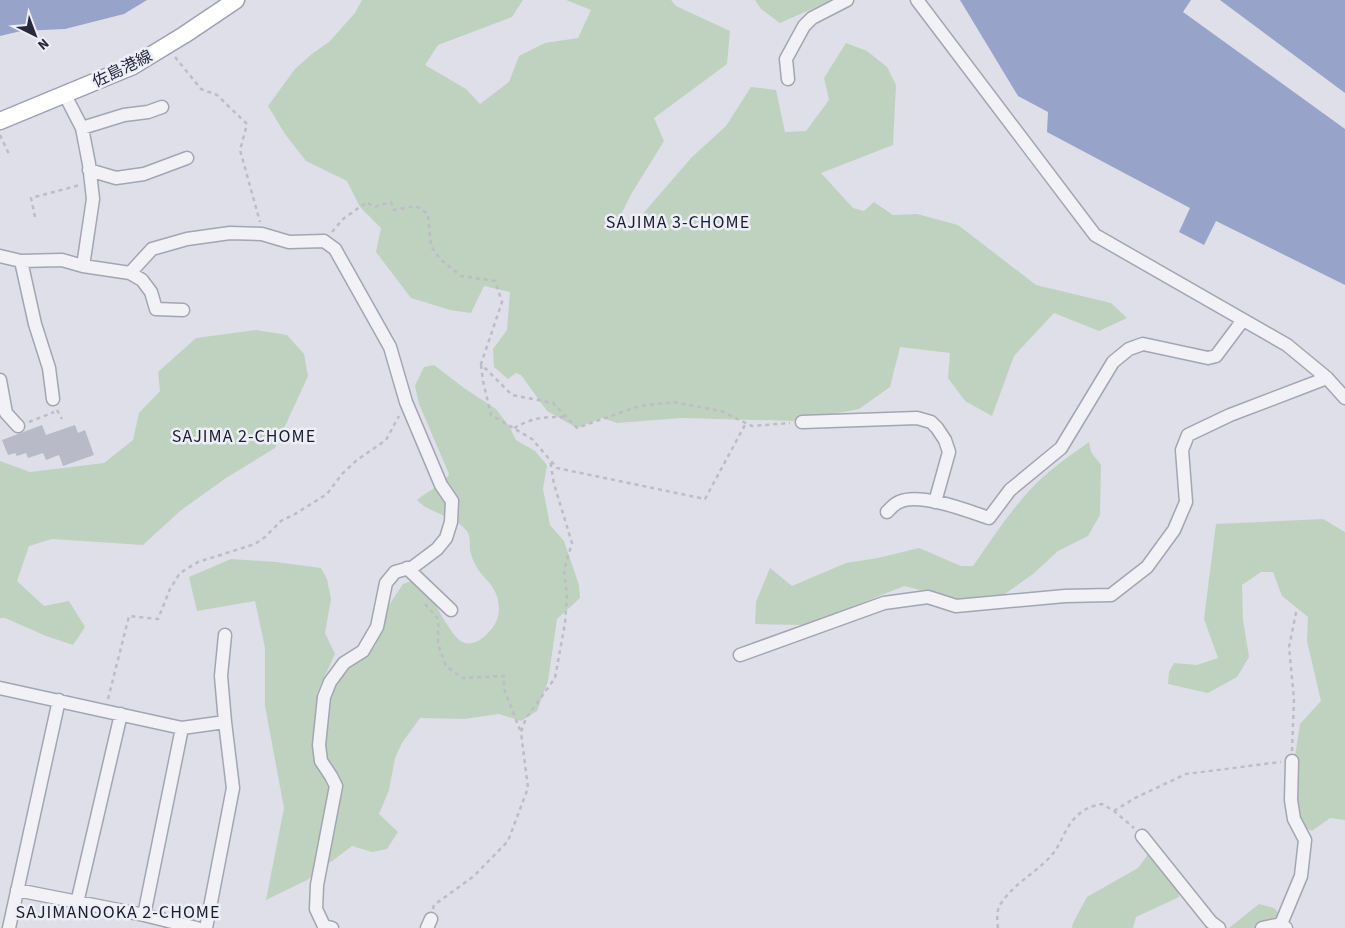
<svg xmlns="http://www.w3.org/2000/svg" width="1345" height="928" viewBox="0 0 1345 928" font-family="'Source Sans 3','Noto Sans JP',sans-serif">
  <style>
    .green { fill: #bfd2bf }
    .water { fill: #98a3c9 }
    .pier { fill: #dedfe8 }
    .building { fill: #b8bac8 }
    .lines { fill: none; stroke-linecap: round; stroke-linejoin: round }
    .minor-casing { stroke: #a3a5b2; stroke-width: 15 }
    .major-casing { stroke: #9da0b4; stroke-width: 19 }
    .path { stroke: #bcbdc6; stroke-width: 2.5; stroke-dasharray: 4 4; stroke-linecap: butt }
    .minor { stroke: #f1f1f6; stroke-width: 12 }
    .major { stroke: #fff; stroke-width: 16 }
    .labels { text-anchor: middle; stroke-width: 5; stroke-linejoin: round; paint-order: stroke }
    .street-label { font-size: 16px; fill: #27293f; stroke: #eeeff6 }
    .neighbourhood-label { font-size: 18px; letter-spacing: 1px; fill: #191b30; stroke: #eeeff6 }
  </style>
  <rect width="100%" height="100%" fill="#dedfe8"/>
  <path class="green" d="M362,0H523L512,17L438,45L425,65L466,89L480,104L509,82L519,56L545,43L578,38L591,10L566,0H671L676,6L730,31L727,64L654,118L664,141L630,196L618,221L627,232L692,157L726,126L751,87L776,90L785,132L806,131L829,100L824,78L846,43L867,51L887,67L896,85L893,145L821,173L853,208L864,211L874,202L893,215L917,214L958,225L1036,285L1111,303L1127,318L1099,331L1054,313L1014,356L992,416L965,401L948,378L950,353L900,347L890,387L859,409L796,421L681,418L617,423L602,418L577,428L547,411L521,375L516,373L508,379L494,367L493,349L507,330L510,292L484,286L471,313L450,310L411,298L376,252L381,228L360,207L347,181L306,161L285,134L268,106L295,69L313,53L329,42L355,13Z
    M755,0H832L780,23L761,9Z
    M256,330L287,335L304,354L308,376L275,448L226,478L180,511L143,545L52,539L29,546L17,581L44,606L69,601L85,627L73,645L46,636L5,618H0V461L30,472L104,463L133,440L139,413L160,391L158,372L196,338Z
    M434,365L464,388L496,409L509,426L516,440L535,451L547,465L543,489L550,525L564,541L579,585L580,598L557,619L548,681L537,711L521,721L499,714L464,719L420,718L402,743L395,758L389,790L379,814L398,832L387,849L372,852L352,846L307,880L266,900L284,808L265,706V648L255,601L197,611L189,577L231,559L276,562L321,568L327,579L331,599L325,633L335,654L316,695H324L349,666L366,655L375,646L389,605L403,584L412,581C415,583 419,584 422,586C434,597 451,640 465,643C473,645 483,639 488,633C502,620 502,600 491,585C486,578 479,573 475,564C473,560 471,555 470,550C469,542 472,536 465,529C453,515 430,514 417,500C426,492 445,484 449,474L419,404L415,386L424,367Z
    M1089,442L1091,452L1101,465L1100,515L1088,536L1058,551L1033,574L988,606L904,586L807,625L755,624L756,602L770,568L792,586L846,563L878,558L919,548L961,566H973C991,540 1008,514 1029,491C1046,472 1068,457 1089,442Z
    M1323,519L1345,532V820L1330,818L1312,831L1300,825L1288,801L1300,724L1321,701L1307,641L1308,617L1282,596L1273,572H1261L1242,585L1243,620L1249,657L1237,677L1208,693L1168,684L1169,672L1174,663L1197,665L1218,658L1204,619L1216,524Z
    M1149,853L1173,863L1179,897L1136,917L1133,928H1072L1073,923L1087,897L1138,868Z
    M1259,904L1274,908L1288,924L1278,928H1229Z"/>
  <path class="water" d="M0,0H147L124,14L65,29L21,31L0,36Z
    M960,0H1345V285L1216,221L1204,245L1179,232L1190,208L1047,132L1048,112L1018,96Z"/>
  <path class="pier" d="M1191,0H1220L1345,93V129L1183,12Z"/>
  <path class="building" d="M42,425L46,435L75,425L78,433L85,430L94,455L63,466L59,455L46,460L43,453L28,458L26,453L17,456L15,453L8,455L2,440Z"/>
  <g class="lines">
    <defs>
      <path id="minor" d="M917,0L1095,235L1287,345L1327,378L1345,398
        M788,79L786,59L804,26L812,18L847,0
        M65,95L82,128L89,164L93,199L83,266
        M82,128L124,115L148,112L162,107
        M89,170L116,178L144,174L187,158
        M0,256L21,261L62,260L83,266L130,273L142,280L151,292L156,309L183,310
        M21,261L35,324L49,368L53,399
        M130,273L152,249L187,239L230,233L262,234L289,242L324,241L335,249L390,347L406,402L441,485L452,501L451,522L446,538L437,549L413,567L395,572L386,583L377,627L363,651L344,663L330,682L324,697L319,745L321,761L331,776L336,786L317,885L316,909L324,926L332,928
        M0,380L6,413L18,426
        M802,422L917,418L931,422L937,428L945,440L949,452L935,502
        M887,512C890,509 894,504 899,502C920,492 968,511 989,518L1010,490L1061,448L1113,362L1129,349L1143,344L1208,358L1216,356L1243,320
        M407,568L451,610
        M740,655L884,603L928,597L956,606L1065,596L1111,595L1147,567L1174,530L1186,502L1182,450L1188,435L1230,415L1327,378
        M0,688L182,728L225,722L233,788L206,928
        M225,722L221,676L225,635
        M1142,836L1211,922L1219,928
        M17,890L144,915L197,928
        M77,903L121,714
        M144,915L182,728
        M1281,924L1301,876L1305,840L1294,819L1291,800L1292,761
        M9,928L59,700
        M427,928L431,919
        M1262,928L1281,924L1286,928"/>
      <path id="major" d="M0,121L133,66L184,35L236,0"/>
    </defs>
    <use href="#minor" class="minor-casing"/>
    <use href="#major" class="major-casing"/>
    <path class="path" d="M175,57L201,89L217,95L247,124L240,150L260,222
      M0,135L9,154
      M35,217L31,198L80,185
      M332,232L343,219L367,202L374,207L391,202L394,210L416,206L428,214L431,246L440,259L461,276L495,281L502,302L481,364L512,395L553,403L577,428L639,406L674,402L721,411L752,426L790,423
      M481,365L483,381L491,415L532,439L557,468L705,499L746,423
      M57,410L62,419
      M29,422L54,412
      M514,428C534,417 544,417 566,417
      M425,604L439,620L438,627V644L446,666L462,678L504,676V689L520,730
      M108,699L129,616L158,619L170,589L180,573L198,562L255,544L265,537L281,521L295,514L327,494L342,474L357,460L386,440L399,416
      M1292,751L1294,699L1289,647L1297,608
      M1114,811L1135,798L1186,774L1281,762
      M433,909L434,905L474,876L508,841L528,788L521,732L526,718L555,678L565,623L567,595L564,570L572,543L554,484L550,460
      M998,928C997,919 996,909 1002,902C1016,881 1040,871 1055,851C1063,839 1067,824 1078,815C1085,808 1093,806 1102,804L1114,811L1134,828"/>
    <use href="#minor" class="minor"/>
    <use href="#major" class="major"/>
  </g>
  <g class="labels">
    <g class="street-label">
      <text transform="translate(122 68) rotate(-26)" y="6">佐島港線</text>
    </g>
    <g class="neighbourhood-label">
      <text x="678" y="228">SAJIMA 3-CHOME</text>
      <text x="244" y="442">SAJIMA 2-CHOME</text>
      <text x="118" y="918">SAJIMANOOKA 2-CHOME</text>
    </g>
  </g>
  <g transform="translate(35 35) rotate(138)" stroke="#eeeff6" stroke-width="4" paint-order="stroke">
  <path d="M0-4L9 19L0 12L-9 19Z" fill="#27293f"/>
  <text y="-8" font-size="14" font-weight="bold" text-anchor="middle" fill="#27293f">N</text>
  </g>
</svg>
